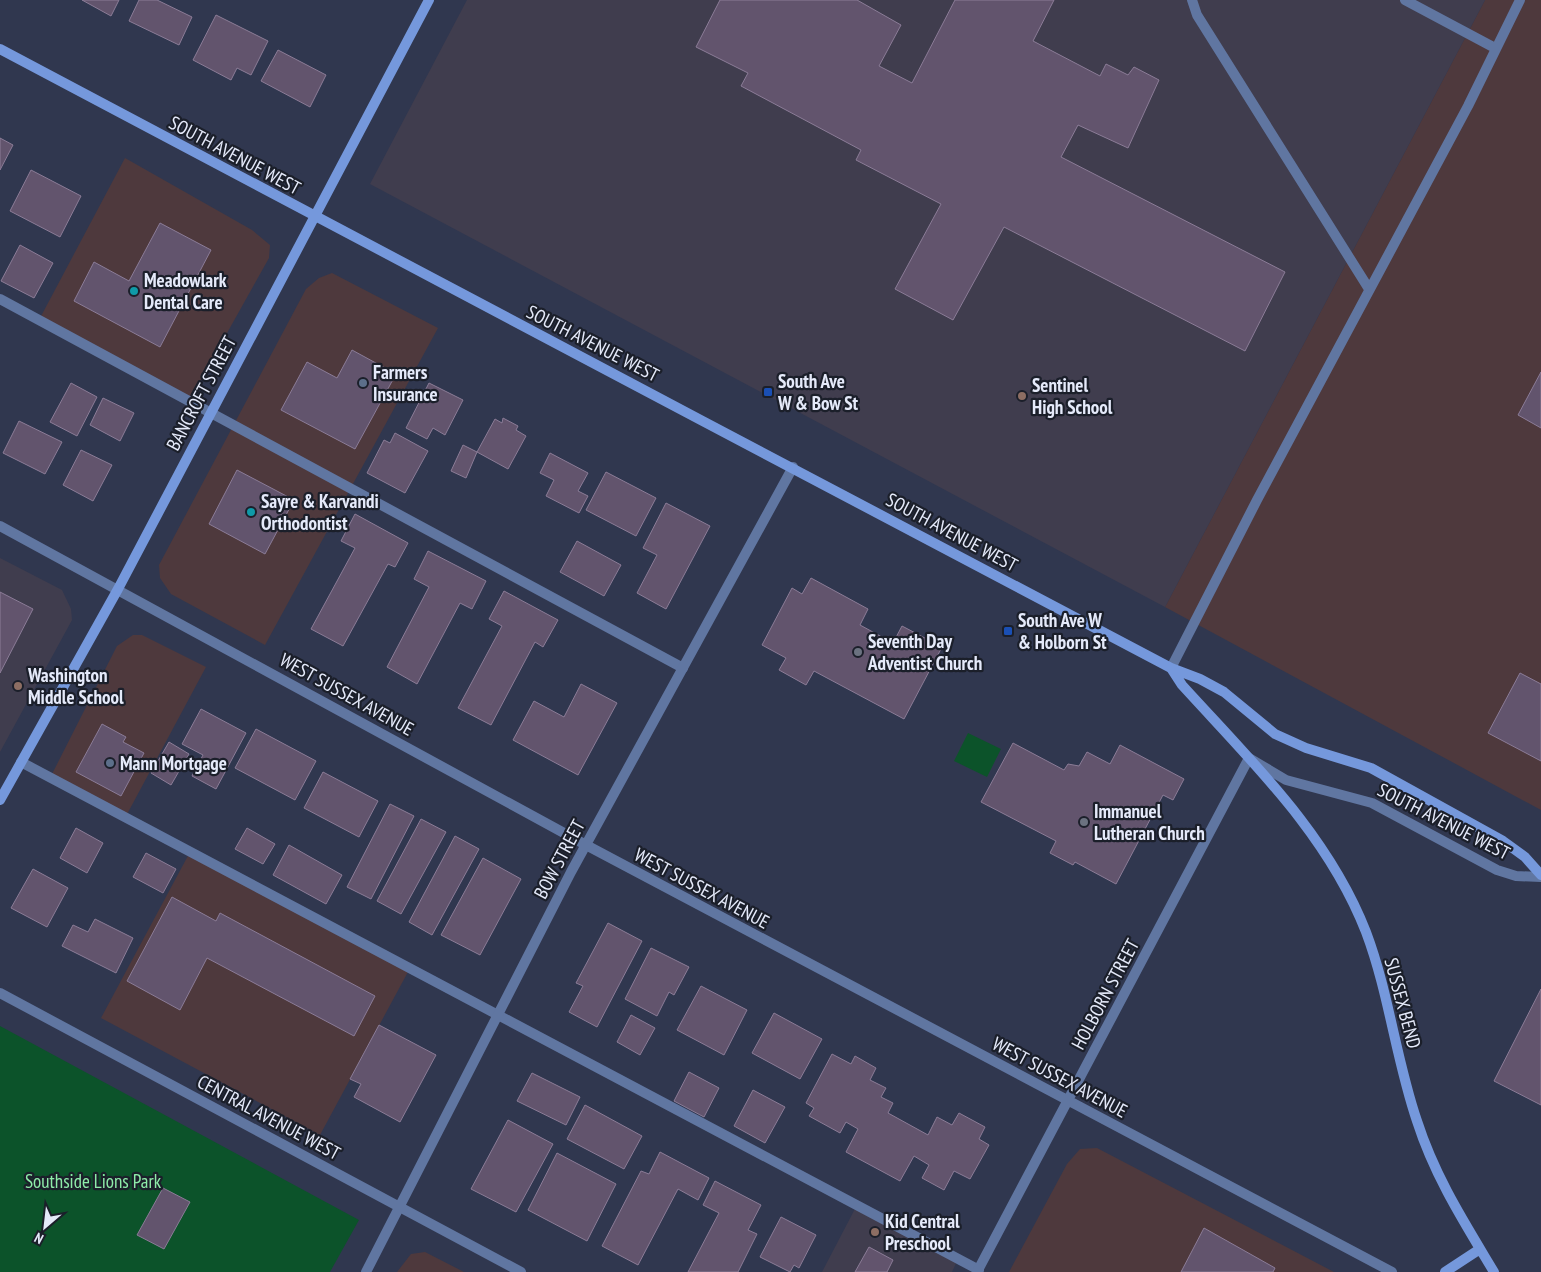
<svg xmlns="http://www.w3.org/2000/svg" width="1541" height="1272" viewBox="0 0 1541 1272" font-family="'PT Sans Narrow',sans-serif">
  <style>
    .commercial { fill: #4e393d }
    .education { fill: #403d4e }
    .green { fill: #0c532a }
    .building { fill: #62546d; stroke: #8b7c97 }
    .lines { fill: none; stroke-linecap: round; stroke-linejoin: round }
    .lane { stroke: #6076a1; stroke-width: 10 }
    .street { stroke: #6076a1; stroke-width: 10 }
    .secondary { stroke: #7598dc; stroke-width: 10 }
    .culture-dot { fill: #0f9aa8; stroke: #1b1f2a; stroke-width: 2 }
    .service-dot { fill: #5c6f8a; stroke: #1b1f2a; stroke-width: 2 }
    .transit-dot { fill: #1a4fb4; stroke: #1b1f2a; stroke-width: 2 }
    .education-dot { fill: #8d6e63; stroke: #1b1f2a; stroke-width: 2 }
    .worship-dot { fill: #6b7280; stroke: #1b1f2a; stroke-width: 2 }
    .labels { text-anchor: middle; stroke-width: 4.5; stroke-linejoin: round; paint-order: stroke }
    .street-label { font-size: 19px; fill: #e5eafa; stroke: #1b1f2a }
    .poi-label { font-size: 19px; font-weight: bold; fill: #e5eafa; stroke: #1b1f2a; text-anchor: start }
    .park-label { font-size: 19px; fill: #8eeca9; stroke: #1b1f2a }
  </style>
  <rect width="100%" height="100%" fill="#30374f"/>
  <path class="commercial" d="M1485,0H1541V810L1165,607Z
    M125,158L252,230L270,245L269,258L189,401L39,320Z
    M332,273L438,328L265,645L171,594L160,578L159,565L306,289L319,278Z
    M133,635H142L206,667L125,818L50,778L117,646Z
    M190,852L409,970L320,1135L101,1018Z
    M1097,1148L1334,1272H1009L1067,1164L1080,1149Z
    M425,1252L464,1272H397L411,1254Z"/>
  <path class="education" d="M467,0H1485L1165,607L370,184Z
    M0,558L62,590L71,609L72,620L0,752Z
    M857,1205L958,1259L952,1272H822Z"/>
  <path class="green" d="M968,733L1001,749L987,777L954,761Z
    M0,1026L359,1220L330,1272H0Z"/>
  <path class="building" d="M82,0H119L111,16Z
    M139,0H157L192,17L179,45L129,21Z
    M720,0H857L901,25L879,66L912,83L955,0H1054L1033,41L1100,76L1106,64L1128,75L1134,67L1159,80L1128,148L1078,125L1061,157L1285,272L1245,351L1004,227L953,320L895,289L941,204L856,160L861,150L741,86L748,73L696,47Z
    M216,15L268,41L251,75L237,68L231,80L193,60Z
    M278,50L326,75L310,107L261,81Z
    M0,138L13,145L0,170Z
    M31,170L81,196L60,237L10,211Z
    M160,223L211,250L160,347L74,301L94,262L129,281Z
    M20,245L53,263L34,298L1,281Z
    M352,350L396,374L355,449L281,410L307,362L337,378Z
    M1541,372V428L1518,415Z
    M71,383L97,397L77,436L50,422Z
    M429,383L463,400L445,435L433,428L427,439L406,428Z
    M103,398L134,413L120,441L90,425Z
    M503,418L518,426L516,430L526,436L508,469L477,452L495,419L502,423Z
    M19,421L62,442L45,474L3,453Z
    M395,433L428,451L405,493L367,473L384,440L390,443Z
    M463,445L477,452L466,478L451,471Z
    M81,450L112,465L93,501L63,485Z
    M550,453L588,473L578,491L588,496L579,513L546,496L554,480L540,473Z
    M237,470L294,500L265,554L209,524Z
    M606,472L656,498L636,536L586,510Z
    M666,503L710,526L666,609L637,593L657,555L643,548Z
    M355,514L408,543L395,567L388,564L343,646L311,629L355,548L341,541Z
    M577,541L621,565L604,596L560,572Z
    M428,551L486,581L472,609L460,603L417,684L387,667L429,587L414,579Z
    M811,578L868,609L860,625L893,643L902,626L942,647L904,719L814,671L806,685L779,670L786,658L762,645L792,588L802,594Z
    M504,591L558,620L543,647L535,642L491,725L458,708L502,626L489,619Z
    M0,592L33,609L0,673Z
    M1520,673L1541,684V761L1488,733Z
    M581,684L617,703L578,775L513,740L534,701L564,717Z
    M201,709L246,733L216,789L192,776L203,755L182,744Z
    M102,724L126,737L123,742L144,753L121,796L76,772Z
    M256,729L316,761L295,800L235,768Z
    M169,742L189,754L171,785L151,773Z
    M1013,743L1064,770L1068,764L1079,766L1087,752L1110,764L1120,745L1184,779L1173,800L1163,795L1116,884L1075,862L1073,865L1050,853L1056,841L981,802Z
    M323,772L378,801L359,837L304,808Z
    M390,804L414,816L371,899L347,887Z
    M421,819L446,832L401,914L377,901Z
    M76,828L103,843L87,873L60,858Z
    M247,828L275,844L263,864L235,849Z
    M455,836L479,849L432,935L409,922Z
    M289,845L342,875L326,904L273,875Z
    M146,853L176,869L163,893L133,877Z
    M483,858L521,879L480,955L441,935Z
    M33,869L68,888L47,927L11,908Z
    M172,897L216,921L220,913L375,996L354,1036L207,958L180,1010L127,981Z
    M95,919L133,938L116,973L62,946L73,925L88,932Z
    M608,923L642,941L597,1027L569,1012L583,986L576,983Z
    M651,948L689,967L674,995L669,992L657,1016L625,999Z
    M701,986L747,1010L724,1055L677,1030Z
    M1541,989V1105L1494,1081Z
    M774,1013L822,1039L800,1079L752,1053Z
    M631,1015L655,1028L640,1055L617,1042Z
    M379,1025L436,1055L400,1122L354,1097L361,1084L350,1079Z
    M832,1054L851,1064L855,1056L876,1068L870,1080L886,1088L881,1097L893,1103L888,1113L928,1135L937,1117L952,1125L959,1113L985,1127L979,1139L989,1145L970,1179L954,1171L944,1190L922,1178L929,1165L914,1156L900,1181L846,1152L858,1129L846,1122L840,1133L809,1116L814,1108L806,1103Z
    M689,1072L719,1088L704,1117L674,1101Z
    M532,1073L580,1097L566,1125L517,1101Z
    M753,1090L785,1107L765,1143L734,1126Z
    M585,1105L642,1136L624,1169L567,1139Z
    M508,1120L553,1144L516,1212L471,1189Z
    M660,1152L709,1178L698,1200L678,1189L638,1265L602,1246L641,1171L649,1174Z
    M557,1153L616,1184L587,1241L528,1210Z
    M715,1181L761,1205L748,1230L757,1234L738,1272H688L719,1213L703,1205Z
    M163,1188L190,1202L164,1249L137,1235Z
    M781,1217L816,1235L799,1268L794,1265L790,1272L760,1257Z
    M1204,1228L1275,1268L1273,1272H1181Z
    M869,1247L893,1260L887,1272H855Z"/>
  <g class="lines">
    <path class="lane" d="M1192,0L1197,15L1369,289
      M1405,0L1495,48
      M0,299L683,668
      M1171,668L1257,500L1468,106L1520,0
      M21,762L979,1270"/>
    <path class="street" d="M0,526L586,845L1392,1272
      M0,993L521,1272
      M366,1272L571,872L793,467
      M977,1272L1249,758L1286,780L1372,803L1497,870L1516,876L1541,877"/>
    <path class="secondary" d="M0,49C389,258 781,461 1171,668L1200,679L1224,692L1275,734L1306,748L1371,768L1503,841L1525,857L1541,875
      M1171,668L1182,685C1251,761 1328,834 1366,932C1389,993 1396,1060 1417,1121C1435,1177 1464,1222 1494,1272
      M0,800L118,589L429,0
      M1445,1272L1480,1249"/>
  </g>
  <g class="culture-dot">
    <circle cx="134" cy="291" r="5"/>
    <circle cx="251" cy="512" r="5"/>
  </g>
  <g class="service-dot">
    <circle cx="363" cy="383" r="5"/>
    <circle cx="110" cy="763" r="5"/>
  </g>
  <g class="transit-dot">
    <rect x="763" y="387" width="10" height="10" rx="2.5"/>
    <rect x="1003" y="626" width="10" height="10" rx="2.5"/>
  </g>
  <g class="education-dot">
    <circle cx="1022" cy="396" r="5"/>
    <circle cx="18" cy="686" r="5"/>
    <circle cx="875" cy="1232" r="5"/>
  </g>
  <g class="worship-dot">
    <circle cx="858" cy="652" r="5"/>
    <circle cx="1084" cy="822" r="5"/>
  </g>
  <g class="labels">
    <g class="street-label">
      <text transform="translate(235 155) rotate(28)" y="7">SOUTH AVENUE WEST</text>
      <text transform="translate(593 343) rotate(27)" y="7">SOUTH AVENUE WEST</text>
      <text transform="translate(201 393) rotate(-62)" y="7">BANCROFT STREET</text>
      <text transform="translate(952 532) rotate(28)" y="7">SOUTH AVENUE WEST</text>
      <text transform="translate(347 694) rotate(29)" y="7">WEST SUSSEX AVENUE</text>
      <text transform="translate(1444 821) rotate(27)" y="7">SOUTH AVENUE WEST</text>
      <text transform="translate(559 859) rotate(-62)" y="7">BOW STREET</text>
      <text transform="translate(702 888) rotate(28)" y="7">WEST SUSSEX AVENUE</text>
      <text transform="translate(1105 994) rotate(-62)" y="7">HOLBORN STREET</text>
      <text transform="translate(1403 1003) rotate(75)" y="7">SUSSEX BEND</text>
      <text transform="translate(1060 1077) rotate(28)" y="7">WEST SUSSEX AVENUE</text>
      <text transform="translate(269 1117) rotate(28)" y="7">CENTRAL AVENUE WEST</text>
    </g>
    <g class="poi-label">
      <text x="144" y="287">Meadowlark<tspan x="144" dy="22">Dental Care</tspan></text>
      <text x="373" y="379">Farmers<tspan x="373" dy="22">Insurance</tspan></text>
      <text x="778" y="388">South Ave<tspan x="778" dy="22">W &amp; Bow St</tspan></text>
      <text x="1032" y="392">Sentinel<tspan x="1032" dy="22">High School</tspan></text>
      <text x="261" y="508">Sayre &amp; Karvandi<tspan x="261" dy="22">Orthodontist</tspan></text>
      <text x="1018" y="627">South Ave W<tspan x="1018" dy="22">&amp; Holborn St</tspan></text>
      <text x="868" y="648">Seventh Day<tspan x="868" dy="22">Adventist Church</tspan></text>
      <text x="28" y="682">Washington<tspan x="28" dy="22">Middle School</tspan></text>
      <text x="120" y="770">Mann Mortgage</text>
      <text x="1094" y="818">Immanuel<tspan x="1094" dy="22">Lutheran Church</tspan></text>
      <text x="885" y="1228">Kid Central<tspan x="885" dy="22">Preschool</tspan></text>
    </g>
    <g class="park-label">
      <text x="93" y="1188">Southside Lions Park</text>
    </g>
  </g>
  <g transform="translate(45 1227) rotate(208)" stroke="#1b1f2a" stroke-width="4" paint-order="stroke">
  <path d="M0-4L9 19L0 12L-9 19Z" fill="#e5eafa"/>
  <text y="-8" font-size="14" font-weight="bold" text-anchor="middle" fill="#e5eafa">N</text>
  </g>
</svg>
